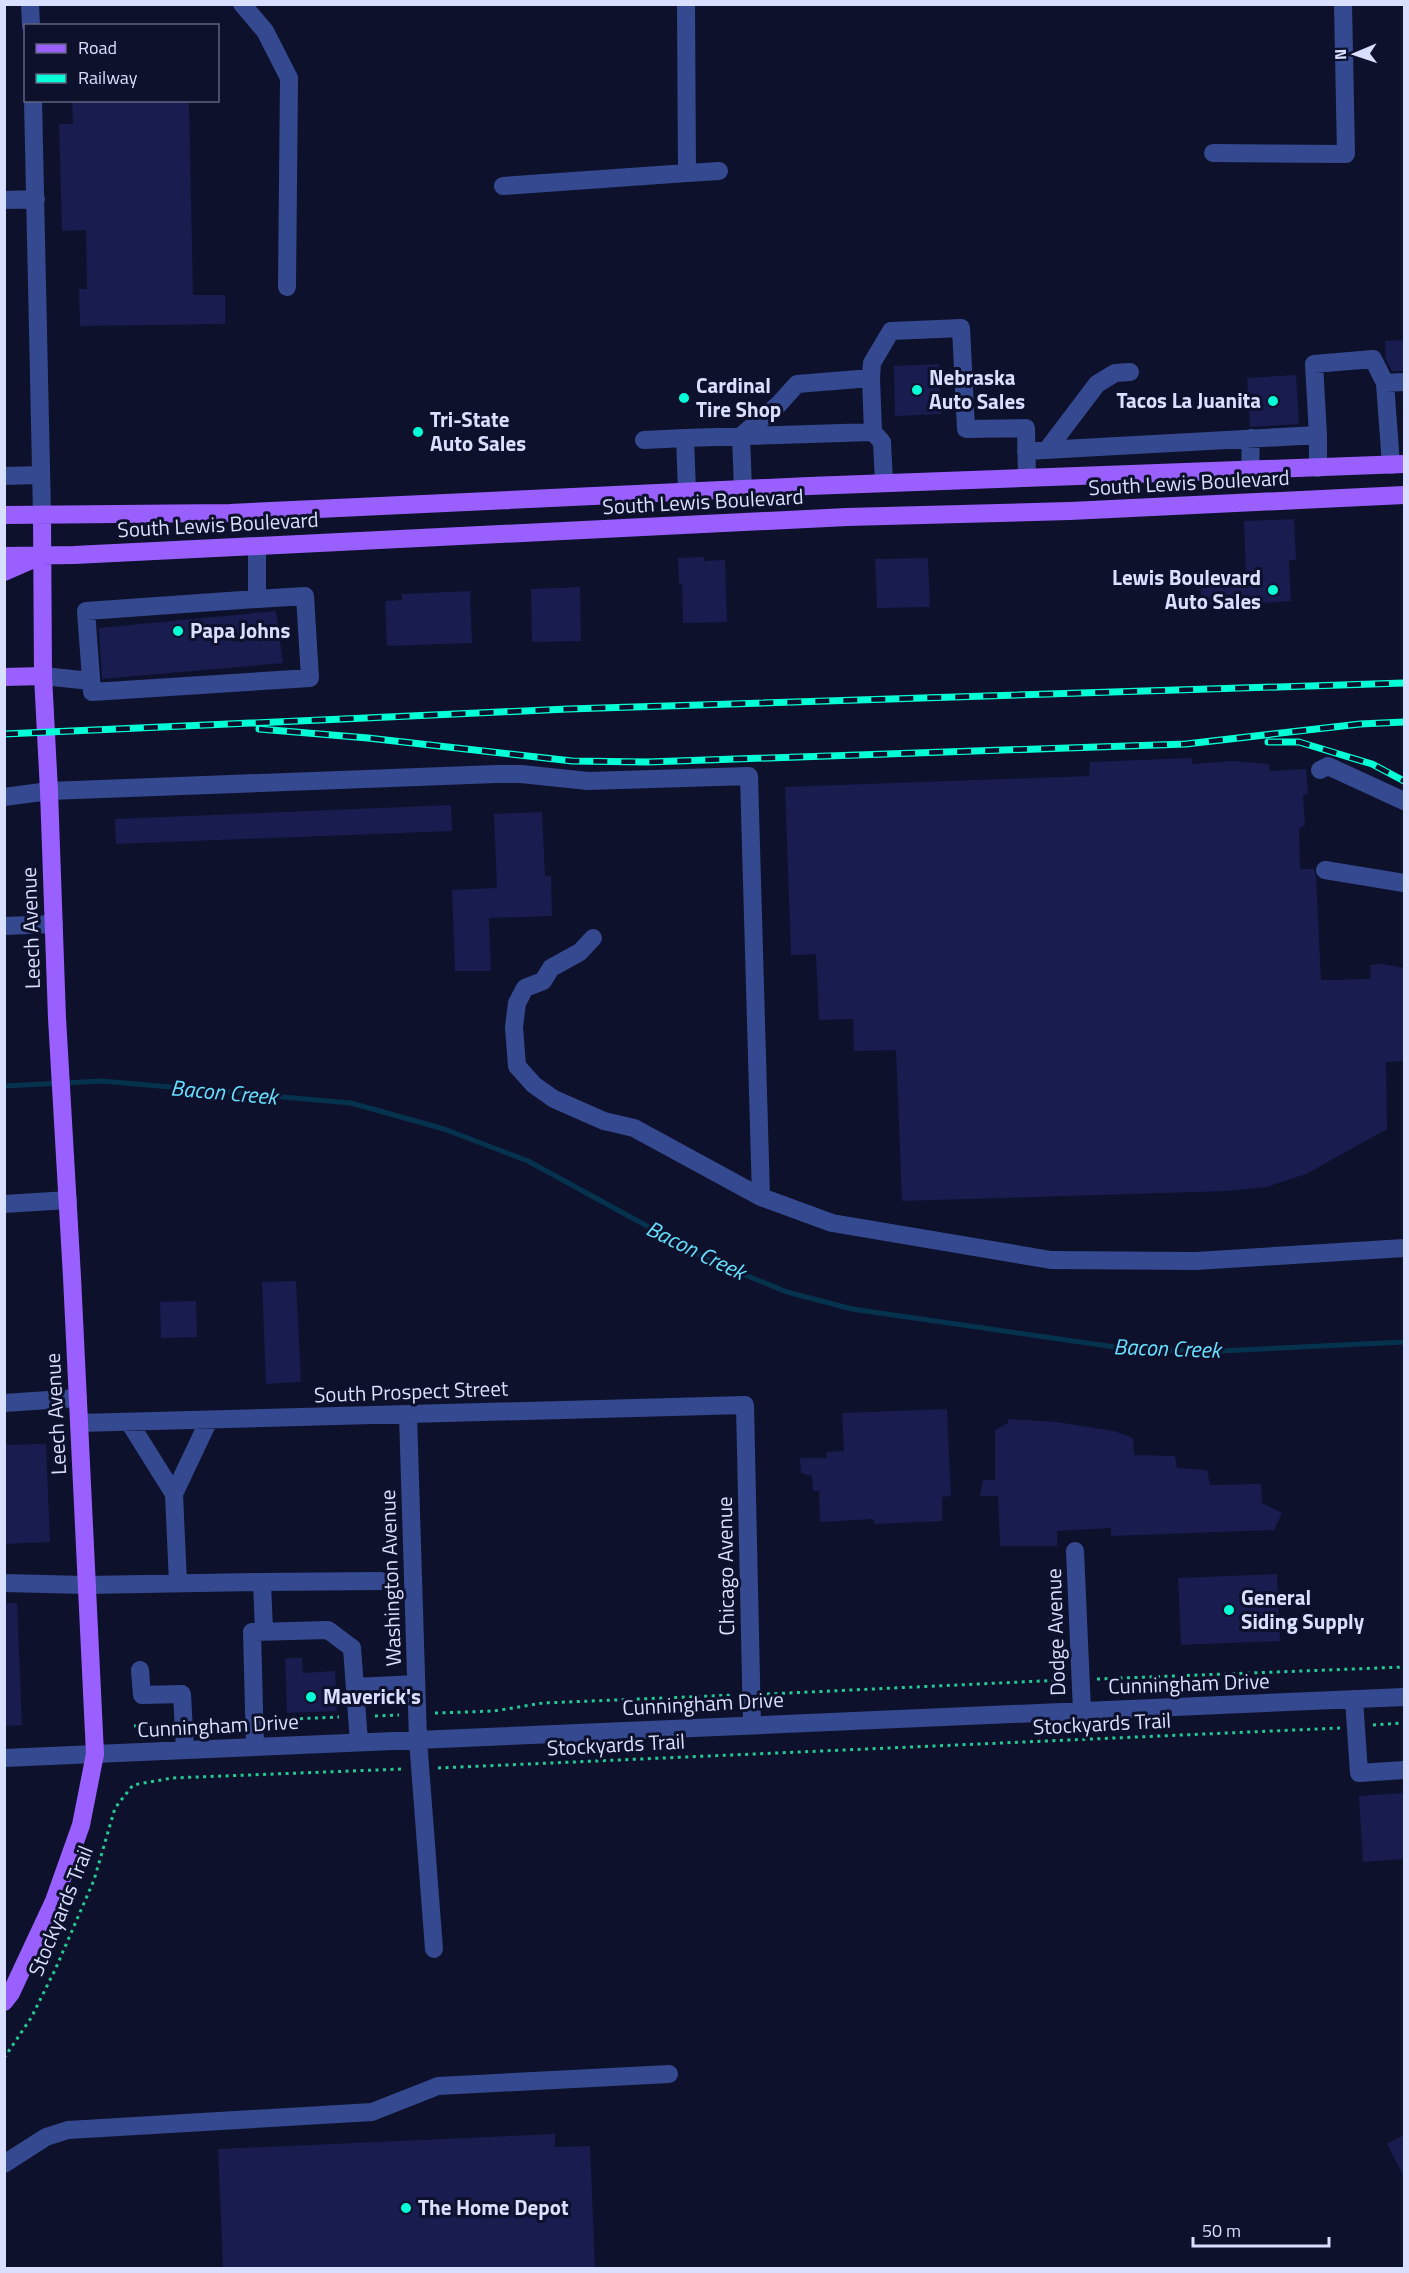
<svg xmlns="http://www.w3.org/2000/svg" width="1409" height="2273" viewBox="0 0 1409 2273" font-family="'Titillium Web',sans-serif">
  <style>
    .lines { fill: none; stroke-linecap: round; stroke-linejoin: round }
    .stream { stroke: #05334e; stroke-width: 5 }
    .building { fill: #181c4f }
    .path { stroke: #24c993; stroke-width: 3; stroke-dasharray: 3 4.5; stroke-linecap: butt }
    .minor { stroke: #354990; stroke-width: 18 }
    .major { stroke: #9a60ff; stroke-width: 18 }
    .rail-casing { stroke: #05ffd6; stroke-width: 7 }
    .rail { stroke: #0e112c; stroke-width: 4.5; stroke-dasharray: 14; stroke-linecap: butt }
    .poi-dot { fill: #05ffd6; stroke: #0e112c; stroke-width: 2 }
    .labels { text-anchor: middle; stroke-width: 6; stroke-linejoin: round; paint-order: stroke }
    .poi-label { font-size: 21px; font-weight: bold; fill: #d9dfff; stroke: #0e112c; text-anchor: start }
    .street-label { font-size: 21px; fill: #d9dfff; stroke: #0e112c }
    .water-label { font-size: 22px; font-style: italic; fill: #67e1ff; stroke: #0e112c }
  </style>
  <rect width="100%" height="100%" fill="#0e112c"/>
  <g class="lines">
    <path class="stream" d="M4,1086L102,1081L351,1103L444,1129L528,1161L711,1261L787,1292L852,1309L1136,1350L1219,1351L1404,1342"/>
  </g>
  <path class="building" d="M72,100H189L193,295H225V324L80,326L79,289H87L86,230L62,231L59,124H73Z
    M1404,340V371H1392L1386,360L1385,341Z
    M939,364L941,414L895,416L894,366Z
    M1296,375L1299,424L1250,427L1247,378Z
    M1294,519L1296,560H1289L1291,601L1202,607L1200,579L1246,577L1244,521Z
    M704,557V561L725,560L727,622L683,623L682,584H679L678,558Z
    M928,558L930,607L877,608L875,559Z
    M580,587L581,641L532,642L531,589Z
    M470,591L472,643L387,646L385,601L402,600V594Z
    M276,611L283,663L102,679L99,628Z
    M1191,758L1192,764L1233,761L1269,764L1270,771L1306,769L1308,794L1303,795L1305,825L1299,829L1300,869H1314L1316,877L1321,980L1371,979L1370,965L1383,964L1404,968V1061L1386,1062L1387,1129L1306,1174L1266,1187L1228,1191L902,1201L896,1050L854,1051L853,1019L819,1020L816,954L791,955L785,787L1089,776L1090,762Z
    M451,805L452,831L116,844L115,819Z
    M542,812L545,876H551L552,916L489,918L491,971H455L452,890L497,888L494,814Z
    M296,1281L301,1382L266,1384L262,1282Z
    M196,1301L197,1337L161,1338L160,1302Z
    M947,1409L951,1496L942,1497V1521L875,1524L873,1519L820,1522L819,1491H813L812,1476L801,1473L800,1458H827L826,1452L844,1451L842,1413Z
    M1008,1419L1057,1422L1114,1431L1133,1438L1134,1455L1175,1456L1177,1468L1207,1470L1210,1485L1261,1484L1262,1503L1282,1513L1274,1530L1111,1536V1528L1057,1531V1546H1000L998,1496H980L983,1480H995V1430L1008,1423Z
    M46,1444L50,1542L4,1544V1445Z
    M1277,1574L1280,1641L1181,1645L1178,1578Z
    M4,1603H17L22,1725L4,1726Z
    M285,1658H302L303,1673L335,1671L337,1711L287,1713Z
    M1404,1793V1859L1363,1862L1359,1796Z
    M555,2134V2147L590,2146L595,2267L223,2268L218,2149Z
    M1404,2135V2177L1387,2144Z"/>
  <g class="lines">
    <path class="path" d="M1097,1679L1404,1667
      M767,1694L1063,1680
      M435,1713L494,1711L543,1703L734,1695
      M375,1716L399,1715
      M270,1720L339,1717
      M201,1722L237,1721
      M1373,1725L1404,1723
      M134,1726L168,1724
      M438,1768L1340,1728
      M4,2058L31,2018L55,1970L94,1880L115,1808L133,1785L172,1778L402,1769"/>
    <path class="minor" d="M30,4L31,26
      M242,4L265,31L289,78L287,287
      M33,100L42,515
      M1213,153L1346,154L1343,4
      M687,173L719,171
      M503,186L687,173L686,4
      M4,200L36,199
      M871,378L872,363L891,331L961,328L966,429L1026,428L1027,478
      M1385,383L1404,382
      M1318,435L1314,364L1373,359L1385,383L1391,465
      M644,440L685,438
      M1047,450L1097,384L1115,373L1130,372
      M1026,451L1318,435V468
      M1250,470L1251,438
      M4,476L41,475
      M743,489L741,436L778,405L797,384L871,378L873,432
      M687,491L685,438L873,432L882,442L884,483
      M257,546V599L305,596L310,678L92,692L86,611L257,599
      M43,676L91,681
      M1320,770L1328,766L1404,801
      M4,797L49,791L496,774H521L588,781L749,776L761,1197
      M1325,870L1404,883
      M4,926L54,924
      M593,938L580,952L551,968L543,981L525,988L517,1003L514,1027L517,1066L534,1085L554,1099L604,1121L634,1128L761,1197L832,1223L1051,1260L1196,1261L1404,1248
      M4,1204L68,1200
      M4,1403L78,1398
      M408,1415L418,1740L434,1949
      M129,1422L174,1494L178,1583
      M79,1423L745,1405L752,1725
      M174,1494L209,1420
      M1075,1551L1082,1711
      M262,1582L381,1581
      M4,1583L86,1585L262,1582L264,1631
      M140,1670L142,1695L182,1694L185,1750
      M355,1687L416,1684
      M1354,1699L1359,1773L1404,1770
      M255,1747L252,1632L328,1630L352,1648L359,1742
      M4,1758L1404,1697
      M4,2164L46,2137L68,2130L372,2112L438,2086L669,2074"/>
    <path class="major" d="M4,515L230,513L809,486L1404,464
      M4,556L74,555L847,517L1070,511L1404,495
      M4,572L36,558
      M4,677L43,676
      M4,2002L11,1993L54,1901L81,1825L95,1754L72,1277L57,1018L49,791L43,676L42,515"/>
    <defs>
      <path id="rail" d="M259,729L368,738L572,761L647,762L1186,744L1360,724L1404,722
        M4,734L568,709L1404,683
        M1268,742H1299L1372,764L1404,781"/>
    </defs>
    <use href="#rail" class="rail-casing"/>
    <use href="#rail" class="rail"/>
  </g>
  <g class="poi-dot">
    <circle cx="917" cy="390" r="6"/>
    <circle cx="684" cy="398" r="6"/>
    <circle cx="1273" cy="401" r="6"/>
    <circle cx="418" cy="432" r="6"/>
    <circle cx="1273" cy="590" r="6"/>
    <circle cx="178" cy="631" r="6"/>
    <circle cx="1229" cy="1610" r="6"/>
    <circle cx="311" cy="1697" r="6"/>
    <circle cx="406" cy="2208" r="6"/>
  </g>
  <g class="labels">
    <g class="poi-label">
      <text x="929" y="385">Nebraska<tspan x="929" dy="24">Auto Sales</tspan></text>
      <text x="696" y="393">Cardinal<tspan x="696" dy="24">Tire Shop</tspan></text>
      <text x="1261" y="408" text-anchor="end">Tacos La Juanita</text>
      <text x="430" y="427">Tri-State<tspan x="430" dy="24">Auto Sales</tspan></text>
      <text x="1261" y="585" text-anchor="end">Lewis Boulevard<tspan x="1261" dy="24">Auto Sales</tspan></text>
      <text x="190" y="638">Papa Johns</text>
      <text x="1241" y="1605">General<tspan x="1241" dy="24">Siding Supply</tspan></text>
      <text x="323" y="1704">Maverick's</text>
      <text x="418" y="2215">The Home Depot</text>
    </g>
    <g class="street-label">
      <text transform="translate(1189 483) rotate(-3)" y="7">South Lewis Boulevard</text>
      <text transform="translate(703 502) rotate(-3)" y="7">South Lewis Boulevard</text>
      <text transform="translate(218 525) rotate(-3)" y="7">South Lewis Boulevard</text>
      <text transform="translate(31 928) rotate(-92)" y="7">Leech Avenue</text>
      <text transform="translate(411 1392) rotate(-2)" y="7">South Prospect Street</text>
      <text transform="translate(56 1414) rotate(-93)" y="7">Leech Avenue</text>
      <text transform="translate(726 1566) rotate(-91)" y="7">Chicago Avenue</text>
      <text transform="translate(391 1578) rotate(-92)" y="7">Washington Avenue</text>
      <text transform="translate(1056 1632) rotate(-92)" y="7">Dodge Avenue</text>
      <text transform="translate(1189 1684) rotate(-2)" y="7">Cunningham Drive</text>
      <text transform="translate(703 1704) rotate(-3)" y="7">Cunningham Drive</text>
      <text transform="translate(1102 1724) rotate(-3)" y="7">Stockyards Trail</text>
      <text transform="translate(218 1726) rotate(-3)" y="7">Cunningham Drive</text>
      <text transform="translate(616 1745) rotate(-3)" y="7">Stockyards Trail</text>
      <text transform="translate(61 1911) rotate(-68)" y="7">Stockyards Trail</text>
    </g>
    <g class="water-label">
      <text transform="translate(224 1092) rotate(5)" y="8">Bacon Creek</text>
      <text transform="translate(696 1250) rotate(26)" y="8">Bacon Creek</text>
      <text transform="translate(1167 1348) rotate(2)" y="8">Bacon Creek</text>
    </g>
  </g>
  <rect width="1409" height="2273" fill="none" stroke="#d9dfff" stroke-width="12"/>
  <rect x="24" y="24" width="195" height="78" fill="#0e112c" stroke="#5f6380" stroke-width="1.5"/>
  <rect x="36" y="44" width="30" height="9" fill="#9a60ff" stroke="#5f6380" stroke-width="1.5"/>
  <text x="78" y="54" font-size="18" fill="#d9dfff">Road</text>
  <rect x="36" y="74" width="30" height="9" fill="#05ffd6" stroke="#5f6380" stroke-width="1.5"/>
  <text x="78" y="84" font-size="18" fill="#d9dfff">Railway</text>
  <g transform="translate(1355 54) rotate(268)" stroke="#0e112c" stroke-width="4.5" paint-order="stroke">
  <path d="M0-4.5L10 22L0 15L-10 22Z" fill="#d9dfff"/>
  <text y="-9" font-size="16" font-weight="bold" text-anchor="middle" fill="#d9dfff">N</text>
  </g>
  <path d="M1193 2237v9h136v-9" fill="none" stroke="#d9dfff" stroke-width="3"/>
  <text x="1202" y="2237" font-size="18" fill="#d9dfff" stroke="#0e112c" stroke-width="4.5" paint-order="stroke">50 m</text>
</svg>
